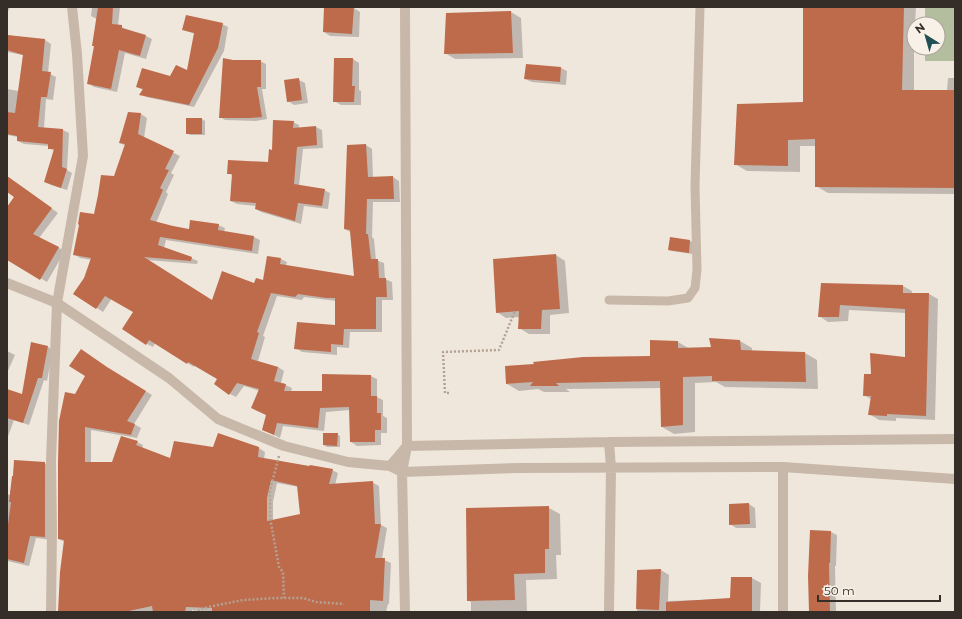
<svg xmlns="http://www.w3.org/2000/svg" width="962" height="619" viewBox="0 0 962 619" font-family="Montserrat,sans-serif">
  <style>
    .green { fill: #b2be9d }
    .shadow { fill: #0003; fill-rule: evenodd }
    .building { fill: #be6b4c; fill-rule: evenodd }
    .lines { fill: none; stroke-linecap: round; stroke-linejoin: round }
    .path { stroke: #b3a293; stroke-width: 2.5; stroke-dasharray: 2 2; stroke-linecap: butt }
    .lane { stroke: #c8b8a9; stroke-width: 9 }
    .street { stroke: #c8b8a9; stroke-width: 10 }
  </style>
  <rect width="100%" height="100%" fill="#f0e7dc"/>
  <path class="green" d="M925,7H955V61H925V48H938V24H925Z"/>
  <path class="shadow" d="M7,7H10L7,14Z
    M92,7H120L118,26L146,36L152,39L146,59L125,53L117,92L94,87L88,83L95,47L93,46L97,19L91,16Z
    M804,7H916L915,24H914V91H947L948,78H955V194L828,193L816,186V146H800V172L747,171L735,164L804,103Z
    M354,8L360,12L359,37L330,36L324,32Z
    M511,12L521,18L523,58L455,59L445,53Z
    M222,24L228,27L224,51L194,107L146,97L141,94L143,90L137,87L188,72L195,34L184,30Z
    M7,35L45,40L51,44L48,73L56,77L53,100L46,99L44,128L63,130L69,133L67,170L72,173L67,190L51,185L45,182L54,151L49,148V146L24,144L18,141V137L7,135V89L19,91L23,55L7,52Z
    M353,59L359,63V90L361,91V105H341L334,101Z
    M233,61H260L266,64V89H262L267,119L256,121L225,120L220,117Z
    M561,68L567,71L566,85L532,82L525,79Z
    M299,80L305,83L308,103L294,105L288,101Z
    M129,113L141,114L147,118L144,138L180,156L171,173L174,175L166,192L168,194L156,223L190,230L218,225L225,228L224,232L254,237L260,240L258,254L166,240L164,248L191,258L198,261L197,264L147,260L212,301L264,282L281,259L287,262L286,266L355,277L350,232L345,229L366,145L372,149L373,178L393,177L399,181L400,202H373L372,237L374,239L376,260L384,263L385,279L392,282L393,300H382V332H350L349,348L337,347V355L302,352L296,348L336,326V301L304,297L302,300L277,296L263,336L265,337L258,361L278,367L284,371L281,383L292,388L291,392H323L371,376L377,379V397L383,400V416L387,418V433H381V445L357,446L351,442L350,410L326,412L324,431L283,426L280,438L270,433L263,430L267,415L252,408L260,391L244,386L236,397L230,394L219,379L195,365L194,367L155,343L153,347L147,344L135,311L112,298L103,312L74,293L84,279L92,260L80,258L74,254L115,177L126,146L120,143Z
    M187,119H202L205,121V135H190L187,133Z
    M293,122L299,125V128L316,127L322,130L323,148L303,149L299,186L324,190L330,193L328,209L304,206L301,224L261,212L256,209L257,206L237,204L231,201L233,176L228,173L269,163L273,151Z
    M7,176L58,213L39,238L65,251L47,282L20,266L7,253V209L16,197L7,190Z
    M671,238L690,241L693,242L692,254L672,251L669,250Z
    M556,255L565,261L569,313L550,315V334H529L519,328L520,317L506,318L497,312L494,260Z
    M822,284L903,286L912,291V294H929L938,299L935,420L896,418V421L879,420L869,414L872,400L864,395L872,374L906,358V313L849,310L848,321L828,322L819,316Z
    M710,340L740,341L752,348V352L805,353L817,360L818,389L725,387L716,382L695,383V432L674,434L662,427V388L566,389L570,392H544L538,389L519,391L507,384L651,357L678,342L690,349L713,348Z
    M48,347L53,350L47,381L44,380L29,425L14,420L7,439V390L22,396Z
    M7,351L15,355L7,373Z
    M114,372L152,395L134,424L141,428L137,438L91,430V463H113L137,442L143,445L142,449L171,459L214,448H259L265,452L264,459L332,470L338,473L335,485L372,482L379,486L381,525L387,528L382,559L391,563L389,604H388L386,612H213L192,610V612H60L65,542L59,539L75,395ZM277,483L299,487L301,515L273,521V502Z
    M337,434L340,436V447H327L324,445Z
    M15,461L44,463L50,466L51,540L36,538L29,566L7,561V494L10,495Z
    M749,504L755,508L756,528H736L730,524Z
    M549,508L560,514L561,555H556L557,579L526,580L527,612H471V602L468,600Z
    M831,532L837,535L836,566H835L836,612H810Z
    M661,570L669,575L668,601L731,599V578H752L761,583L760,612H637L638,571Z"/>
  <path class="building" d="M98,7H113L112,24L122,25V28L146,35L140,56L119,50L111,89L87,84L94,46H92Z
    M324,7H354L352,34L323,32Z
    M803,7H904L902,90H955V188L815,187V139L788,140V166L734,165L737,104L803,102Z
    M511,11L513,53L444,54L446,13Z
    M186,15L223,23L218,48L189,105L139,95L143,89L136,87L142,68L170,76L176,65L187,70L194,33L182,30Z
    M7,35L45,39L42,71L51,72L47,97H41L38,127L63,129L62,167L67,169L61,188L44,182L54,149H48V144L17,141V136L7,134V112L15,113L23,55L7,50Z
    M223,58L233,60H261V87H257L262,117L250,118H219Z
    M334,58H353L352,86H355L354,102H333Z
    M526,64L561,67L560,82L524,79Z
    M299,78L302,100L287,102L284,80Z
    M128,112L141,113L138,134L174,151L165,169L169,170L160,188L163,190L150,220L173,226L189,229L190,220L219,224L218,230L254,236L252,251L160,237L158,245L192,257L191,261L144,257L212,300L222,271L254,283L256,278L263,280L267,256L281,258L280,264L354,276L350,230L344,229L347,145L366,144L368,177L393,176L394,199H367L366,234H368L371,259H378L379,278H386L387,297H376V329H344L343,345L331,344V352L294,349L297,322L335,325V298H326L298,294L295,297L271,293L257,332L259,333L251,359L278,367L274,381L286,384L284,391H322V374L371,375V396H377V413H381V430H375V442H350L349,407L320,408L318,428L277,423L274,435L262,430L266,415L251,408L259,389L237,383L229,395L214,384L217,379L188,362L187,364L149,340L146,345L122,329L133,312L105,296L96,309L73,294L84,278L91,258L73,255L79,225L78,224L80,212L94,214L98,195L101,175L114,176L125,144L119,143Z
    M186,118H202V134H186Z
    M273,120L294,121L293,128L316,126L317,145L297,147L294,184L325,189L322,206L298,203L295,221L255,209L256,203L230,201L232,174H227L228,160L268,162L269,149L272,150Z
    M7,176L52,208L33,234L59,247L40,280L7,260V207L14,197L7,192Z
    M670,237L690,240L689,253L668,250Z
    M556,254L560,309L542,310L541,329H518L519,311L496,313L493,259Z
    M821,283L903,285V293H929L926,416L887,414V416L868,415L871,396H863L864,374H871L870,353L905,357V309L840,305L839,317H818Z
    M709,338L740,340L741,350L805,352L806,382L712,381V376L683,377V425L661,427L660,381L556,383L559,386H530L533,382L506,384L505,366L534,364L533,362L583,357L650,356V340L678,341V348L711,347Z
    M31,342L48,346L42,378H38L23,423L7,418V389L22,394Z
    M81,349L107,367L146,391L127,421L135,424L131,435L85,427V462H112L121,436L138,441L136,445L170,458L174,441L213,447L218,433L259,447L258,457L309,466L310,465L333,469L329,484L373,481L375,524H381L375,558H385L383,601L370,600V612H212V608L186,607L185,612H153L152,606L124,612H58L60,572L64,540L58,539V462L59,421L65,392L75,394L85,376L69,366ZM271,480L297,486L300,514L267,521V498Z
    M323,433H338L337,446L323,445Z
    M14,460L45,462V537L30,536L24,563L7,559V532L11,502H9L12,476H13Z
    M749,503L750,524L729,525V504Z
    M549,506V549H545V573L514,574L515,600L467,601L466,508Z
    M810,530L831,531L830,563H829L830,612H809L808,576Z
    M661,569L659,610L636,609L637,570Z
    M731,577H752V612H666V602L730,598Z"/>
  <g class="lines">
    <path class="path" d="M449,393H445L443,352L499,350L515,311
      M279,456L270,490V518L279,567L283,572L284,598
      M194,612L208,607L243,600L275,598H303L316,602L344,604"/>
    <path class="lane" d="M609,300L668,301L688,298L695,288L697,270L695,186L700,7"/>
    <path class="street" d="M7,283L57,303L169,378L218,419L284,446L348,462L390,466L402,472L517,468L783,467L955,479
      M609,442L611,468L609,612
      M390,466L407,446L609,442L955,439
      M51,612L52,529L51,460L57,303L83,156L77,54L72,7
      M405,612L402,472L407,446L405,7
      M783,612V467"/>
  </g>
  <rect width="962" height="619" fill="none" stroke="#352d28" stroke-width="16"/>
  <g transform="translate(926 36) rotate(323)"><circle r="19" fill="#f8f1e8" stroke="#aaa39b"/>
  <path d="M0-3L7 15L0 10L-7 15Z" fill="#204f54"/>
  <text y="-6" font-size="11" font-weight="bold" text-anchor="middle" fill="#352d28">N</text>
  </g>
  <path d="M818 595v6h122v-6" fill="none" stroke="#352d28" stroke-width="2"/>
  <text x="824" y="595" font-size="12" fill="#352d28" stroke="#f8f1e8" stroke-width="3" paint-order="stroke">50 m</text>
</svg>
